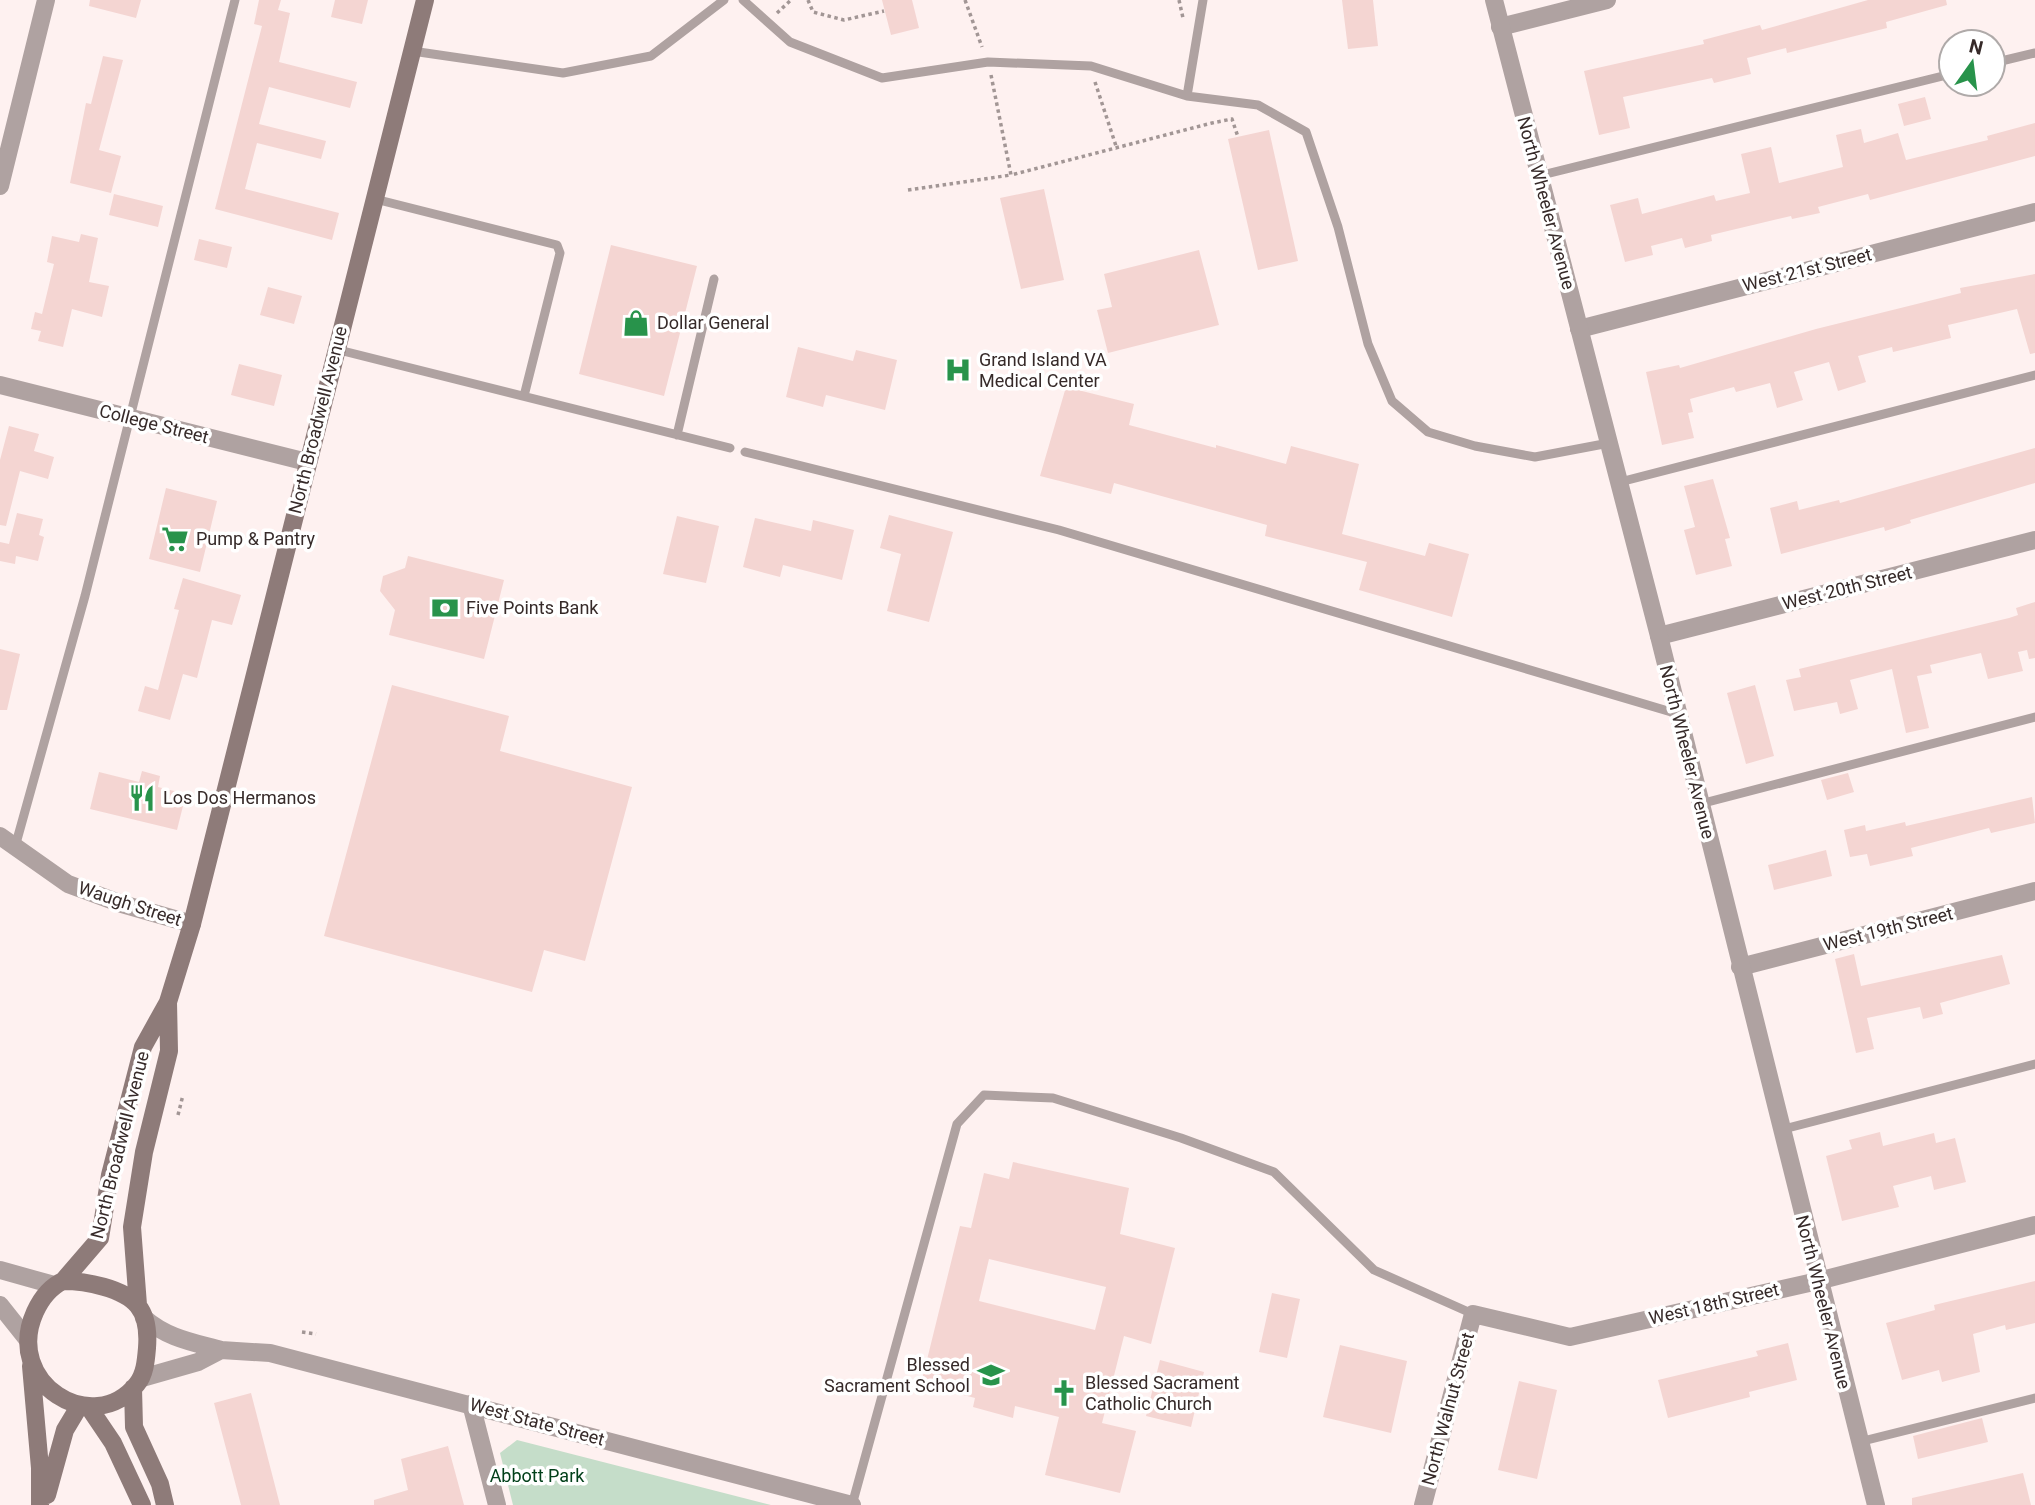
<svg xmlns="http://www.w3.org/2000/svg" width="2035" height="1505" viewBox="0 0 2035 1505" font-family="Roboto,sans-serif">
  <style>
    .green { fill: #c5ddc9 }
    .building { fill: #f4d5d2; fill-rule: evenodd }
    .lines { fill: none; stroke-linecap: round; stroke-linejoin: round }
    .path { stroke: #a29695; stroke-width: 3.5; stroke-dasharray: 3.5 3.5; stroke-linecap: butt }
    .service { stroke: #afa2a1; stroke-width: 9 }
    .minor { stroke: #afa2a1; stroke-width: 18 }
    .tertiary { stroke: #afa2a1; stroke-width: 18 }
    .secondary { stroke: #8e7b79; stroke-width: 18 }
    .labels { text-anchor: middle; stroke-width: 7; stroke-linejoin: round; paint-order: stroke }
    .street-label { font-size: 18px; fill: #362a29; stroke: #fff }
    .poi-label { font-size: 18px; fill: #362a29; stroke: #fff; text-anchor: start }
    .park-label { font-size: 18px; fill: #02401a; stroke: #fff }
  </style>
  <rect width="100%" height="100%" fill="#fef1f0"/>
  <path class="green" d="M517,1440L771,1505H513L500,1453Z"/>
  <path class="building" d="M90,0H141L136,18L89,6Z
    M259,0H281L278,10L290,13L279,62L357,82L350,108L269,87L259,124L326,141L321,159L257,143L245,189L339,213L332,240L215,209L262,26L254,24Z
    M335,0H368L362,24L331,17Z
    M882,0H912L919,28L891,35Z
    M1342,0H1373L1378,46L1348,49Z
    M1868,0H1946L1947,5L1886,22L1887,28L1787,53L1786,48L1747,58L1751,74L1714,83L1712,78L1623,97L1630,128L1599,135L1584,71L1704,44L1703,40L1760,25L1762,30Z
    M103,56L123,60L99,150L121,156L111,193L70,183L86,103L91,104Z
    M1925,97L1931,119L1904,126L1898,104Z
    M2035,123V156L1870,200L1868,194L1818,207L1820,213L1792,219L1791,216L1711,235L1712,241L1685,248L1682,238L1651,246L1653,255L1625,262L1610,205L1638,198L1642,214L1714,195L1716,201L1750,193L1741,154L1771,147L1779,183L1843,167L1836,135L1861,129L1864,143L1898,133L1906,160L1988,140L1987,136Z
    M1269,130L1298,261L1258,270L1228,139Z
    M1044,189L1064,280L1021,289L1000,198Z
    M114,194L163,206L158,227L109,215Z
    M81,234L98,238L89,282L109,286L102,317L72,309L63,347L38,341L41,331L31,329L35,312L42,314L54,264L47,262L52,236L79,242Z
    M199,239L232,247L227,268L194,260Z
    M611,245L697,266L664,396L579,374Z
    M1199,250L1219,325L1108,353L1097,310L1112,307L1104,274Z
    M2035,274V353L2030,354L2017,309L1948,325L1951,338L1893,352L1892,347L1858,356L1866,382L1838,391L1829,362L1794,372L1803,400L1777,408L1770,383L1736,392L1734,387L1690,399L1693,412L1688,413L1694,438L1662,445L1646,372L1679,365L1680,368L1816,329L1961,293L1960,288Z
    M268,287L302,296L294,324L260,315Z
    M798,347L853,361L856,350L897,360L885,410L826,395L823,407L786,397Z
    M239,364L282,375L274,406L231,395Z
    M1066,387L1134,404L1129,425L1216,448V445L1286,464L1291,446L1359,464L1342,534L1425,556L1429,543L1469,554L1452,617L1359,590L1367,562L1265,536L1267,525L1114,483L1111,494L1040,476Z
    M9,426L39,434L34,451L54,457L48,479L20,471L6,526L0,525V460Z
    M2035,448V483L1910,520L1911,523L1885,531L1884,527L1781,554L1770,508L1797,501L1799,510L1839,500L1840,503Z
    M1713,479L1730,538L1725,539L1732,566L1696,575L1684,530L1695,527L1684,486Z
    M166,488L217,501L200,572L149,559Z
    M17,513L43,519L39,535L44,537L38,561L16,556L15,564L0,561V542L9,544Z
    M889,515L953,532L929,622L887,611L901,554L880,548Z
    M677,516L719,526L706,583L663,574Z
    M755,518L811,531L813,520L854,530L842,580L783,565L780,577L743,567Z
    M408,556L504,580L484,659L389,635L395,610L380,591L383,576L405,568Z
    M183,578L241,595L232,625L212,620L197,678L183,674L170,720L138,711L145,686L158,690L179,610L174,609Z
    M2035,602V658L2029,659L2027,650L2018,652L2023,671L1988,679L1981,653L1930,665L1932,673L1917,676L1929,728L1906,733L1892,669L1850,680L1858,709L1840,714L1837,702L1794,711L1786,680L1801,677L1799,669L2009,618L2018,615L2016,608Z
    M0,649L20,654L7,710H0Z
    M392,685L509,716L500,751L632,787L585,961L544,950L532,992L324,936Z
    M1755,685L1774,756L1746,764L1727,693Z
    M142,771L160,776L158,787L186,794L177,830L90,809L99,772L139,782Z
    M1848,773L1854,792L1827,800L1821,780Z
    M2032,797L2035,823L1991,833L1989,828L1911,848L1913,856L1870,866L1867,854L1850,857L1844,830L1865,825L1866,831L1905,822L1906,826Z
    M1826,850L1832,876L1774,890L1768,865Z
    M1854,954L1861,986L2002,955L2010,984L1940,1003L1943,1014L1923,1019L1920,1007L1867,1018L1874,1049L1856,1053L1835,959Z
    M1880,1132L1883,1146L1934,1133L1936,1143L1955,1138L1966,1182L1934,1190L1931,1176L1893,1186L1899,1207L1842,1221L1826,1156L1852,1149L1849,1140Z
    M1013,1162L1129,1188L1120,1234L1175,1248L1151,1344L1124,1336L1102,1423L1136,1431L1120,1493L1045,1475L1059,1417L1015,1406L1013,1418L973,1407L975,1398L921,1384L960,1226L971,1228L984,1173L1009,1179ZM989,1259L1106,1287L1095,1330L979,1301Z
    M2035,1281V1323L2006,1330L2005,1325L1973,1334L1980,1372L1942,1382L1939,1370L1902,1380L1886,1323L1935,1310L1934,1305Z
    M1272,1293L1300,1299L1287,1358L1259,1352Z
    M1788,1343L1797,1380L1749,1392L1750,1397L1668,1418L1658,1380L1758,1356L1756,1351Z
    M1340,1345L1407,1361L1391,1433L1323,1417Z
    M1160,1360L1204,1372L1191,1427L1146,1416Z
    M1519,1381L1557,1390L1537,1479L1498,1470Z
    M251,1393L280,1505H241L214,1403Z
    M1982,1418L1988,1442L1918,1459L1913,1436Z
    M448,1446L464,1505H374V1500L408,1490L401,1459Z
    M2023,1473L2031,1505H1912V1498Z"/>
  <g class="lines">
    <path class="path" d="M808,0L813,12L844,20L884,11
      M965,0L982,47
      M1179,0L1183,18
      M777,13L791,0
      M991,75L1011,175L1212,123L1232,119L1238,137
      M1095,82L1117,149
      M908,190L1011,175
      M178,1115L183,1095
      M302,1332L316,1334"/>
    <path class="service" d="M743,0L790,42L882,78L988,62L1091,66L1187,96L1258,105L1306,132L1338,227L1368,344L1392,401L1428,432L1475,446L1535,457L1609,443
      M412,51L563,73L651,56L724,0
      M1993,63L2035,53
      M1187,96L1203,0
      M1538,176L1951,74
      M375,199L557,245L560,253L524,396
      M335,349L730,448
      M677,435L714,279
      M745,452L1059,530L1678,714
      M1620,482L2035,375
      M1700,804L2035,717
      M15,847L85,596L235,0
      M1780,1130L2035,1064
      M1859,1442L2035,1398
      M852,1505L957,1124L984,1095L1053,1098L1181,1138L1274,1172L1374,1270L1473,1314"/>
    <path class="minor" d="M1500,27L1607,0
      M0,186L46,0
      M1579,329L2035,212
      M0,385L307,462
      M1659,636L2035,540
      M0,836L68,884L122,904L192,924
      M1740,967L2035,891
      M471,1404L497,1505
      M1423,1505L1473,1314L1570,1337L1818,1281L2035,1225"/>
    <path class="tertiary" d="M1494,0L1659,636L1876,1505
      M0,1270L54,1285
      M0,1305L27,1339
      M144,1318C167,1338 192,1342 221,1350
      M142,1378L198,1362L221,1350L270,1353L852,1505"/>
    <path class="secondary" d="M63,1281L100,1238L110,1175L143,1047L168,1002L192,924L425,0
      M63,1281C85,1281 124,1288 138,1306C147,1317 148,1335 147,1348C146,1360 145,1374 137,1384C93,1439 3,1383 35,1312C41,1299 50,1287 63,1281Z
      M138,1305L132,1227L144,1152L169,1051L168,1002
      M31,1366L40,1468V1505
      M133,1388L134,1427L160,1484L165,1505
      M88,1406L113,1443L142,1505
      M47,1495L65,1430L80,1405"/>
  </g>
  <defs>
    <symbol id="shop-bare" viewBox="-9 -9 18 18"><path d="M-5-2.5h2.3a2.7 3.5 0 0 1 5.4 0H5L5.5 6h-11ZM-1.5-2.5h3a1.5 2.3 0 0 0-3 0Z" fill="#28934b" stroke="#fff" stroke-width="2.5" paint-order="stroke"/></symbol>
    <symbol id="hospital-bare" viewBox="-9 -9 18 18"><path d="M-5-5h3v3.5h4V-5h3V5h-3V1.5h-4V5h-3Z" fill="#28934b" stroke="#fff" stroke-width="2.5" paint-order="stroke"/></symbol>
    <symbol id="supermarket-bare" viewBox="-9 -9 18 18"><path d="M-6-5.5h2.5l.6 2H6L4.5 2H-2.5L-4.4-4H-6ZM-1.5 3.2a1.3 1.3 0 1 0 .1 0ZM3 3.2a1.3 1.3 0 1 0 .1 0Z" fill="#28934b" stroke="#fff" stroke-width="2.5" paint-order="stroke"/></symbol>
    <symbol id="bank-bare" viewBox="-9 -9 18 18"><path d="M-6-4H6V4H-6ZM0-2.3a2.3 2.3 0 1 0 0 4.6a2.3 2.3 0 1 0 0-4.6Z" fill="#28934b" stroke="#fff" stroke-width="2.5" paint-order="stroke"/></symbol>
    <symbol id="restaurant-bare" viewBox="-9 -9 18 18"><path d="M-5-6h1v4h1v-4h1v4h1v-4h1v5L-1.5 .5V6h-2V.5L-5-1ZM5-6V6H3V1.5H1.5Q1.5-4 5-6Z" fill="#28934b" stroke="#fff" stroke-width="2.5" paint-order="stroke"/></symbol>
    <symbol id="school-bare" viewBox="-9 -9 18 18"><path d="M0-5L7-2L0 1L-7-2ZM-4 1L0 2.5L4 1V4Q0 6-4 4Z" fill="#28934b" stroke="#fff" stroke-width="2.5" paint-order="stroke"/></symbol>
    <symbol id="church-bare" viewBox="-9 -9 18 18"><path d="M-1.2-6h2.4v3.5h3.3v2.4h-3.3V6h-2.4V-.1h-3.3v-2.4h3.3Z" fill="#28934b" stroke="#fff" stroke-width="2.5" paint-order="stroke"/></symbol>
  </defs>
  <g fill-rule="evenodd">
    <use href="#shop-bare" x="617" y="304" width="38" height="38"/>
    <use href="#hospital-bare" x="939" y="351" width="38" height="38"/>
    <use href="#supermarket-bare" x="156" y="520" width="38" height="38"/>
    <use href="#bank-bare" x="426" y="589" width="38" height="38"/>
    <use href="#restaurant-bare" x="123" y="779" width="38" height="38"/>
    <use href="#school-bare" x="972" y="1356" width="38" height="38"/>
    <use href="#church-bare" x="1045" y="1374" width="38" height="38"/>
  </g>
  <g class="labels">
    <g class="street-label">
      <text transform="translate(1546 203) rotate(75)" y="6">North Wheeler Avenue</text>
      <text transform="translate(1807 270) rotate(-14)" y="6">West 21st Street</text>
      <text transform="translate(318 420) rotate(-76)" y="6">North Broadwell Avenue</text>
      <text transform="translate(154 424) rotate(14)" y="6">College Street</text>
      <text transform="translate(1847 588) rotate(-14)" y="6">West 20th Street</text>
      <text transform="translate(1687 752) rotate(76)" y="6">North Wheeler Avenue</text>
      <text transform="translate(130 904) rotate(18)" y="6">Waugh Street</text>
      <text transform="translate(1888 929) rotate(-14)" y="6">West 19th Street</text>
      <text transform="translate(120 1145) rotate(-76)" y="6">North Broadwell Avenue</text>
      <text transform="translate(1823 1302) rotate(76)" y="6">North Wheeler Avenue</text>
      <text transform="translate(1714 1304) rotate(-13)" y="6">West 18th Street</text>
      <text transform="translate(1448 1409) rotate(-75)" y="6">North Walnut Street</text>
      <text transform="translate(537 1422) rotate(15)" y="6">West State Street</text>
    </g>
    <g class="poi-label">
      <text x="657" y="329">Dollar General</text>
      <text x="979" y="366">Grand Island VA<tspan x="979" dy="21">Medical Center</tspan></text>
      <text x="196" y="545">Pump &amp; Pantry</text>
      <text x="466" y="614">Five Points Bank</text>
      <text x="163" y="804">Los Dos Hermanos</text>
      <text x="970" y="1371" text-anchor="end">Blessed<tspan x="970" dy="21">Sacrament School</tspan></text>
      <text x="1085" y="1389">Blessed Sacrament<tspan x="1085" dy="21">Catholic Church</tspan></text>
    </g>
    <g class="park-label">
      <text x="537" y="1482">Abbott Park</text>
    </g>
  </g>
  <g transform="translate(1972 63) rotate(14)"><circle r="33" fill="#ffffff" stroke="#afaaa9" stroke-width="2"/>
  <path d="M0-5L12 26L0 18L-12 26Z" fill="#28934b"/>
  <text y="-10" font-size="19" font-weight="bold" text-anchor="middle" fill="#362a29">N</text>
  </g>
</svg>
